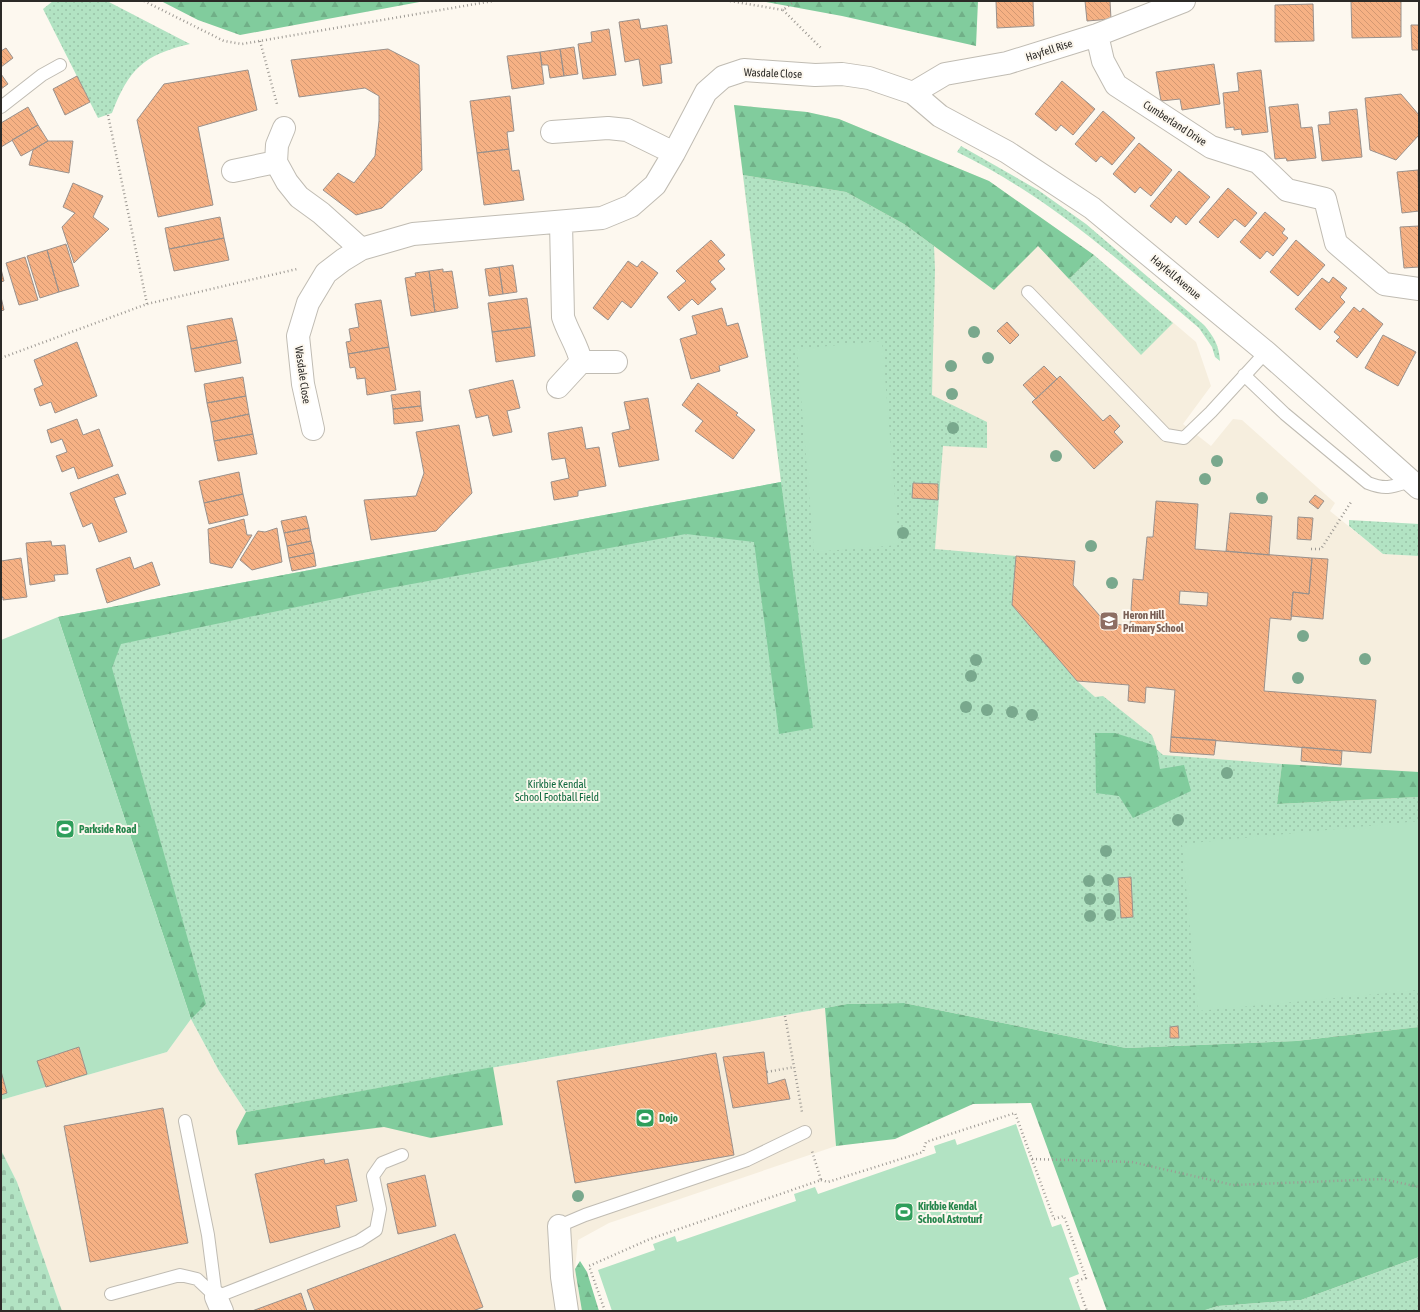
<svg xmlns="http://www.w3.org/2000/svg" width="1420" height="1312" viewBox="0 0 1420 1312" font-family="'Asap Condensed',sans-serif">
  <style>
    .built { fill: #f6eede }
    .green { fill: url(#green-dots) }
    .forest { fill: url(#forest-firs) }
    .cemetery { fill: url(#cemetery-stones) }
    .pitch { fill: #b2e3c3 }
    .building { fill: url(#building-back-hatch); stroke: #9a918c; fill-rule: evenodd }
    .lines { fill: none; stroke-linecap: round; stroke-linejoin: round }
    .service-casing { stroke: #c0bcb3; stroke-width: 14 }
    .minor-casing { stroke: #c0bcb3; stroke-width: 24 }
    .path { stroke: #9e9a94; stroke-width: 2.5; stroke-dasharray: 1 3; stroke-linecap: butt }
    .service { stroke: #fff; stroke-width: 12 }
    .minor { stroke: #fff; stroke-width: 22 }
    .tree { fill: #79a88d }
    .labels { text-anchor: middle; stroke-width: 4; stroke-linejoin: round; paint-order: stroke }
    .street-label { font-size: 11px; fill: #2c2a27; stroke: #fdf8ef }
    .education-label { font-size: 11px; font-weight: bold; fill: #785e54; stroke: #fdf8ef; text-anchor: start }
    .park-label { font-size: 11px; fill: #0d673c; stroke: #fdf8ef }
    .leisure-label { font-size: 11px; font-weight: bold; fill: #27864d; stroke: #fdf8ef; text-anchor: start }
  </style>
  <defs>
    <pattern id="green-dots" width="8" height="8" patternUnits="userSpaceOnUse"><rect width="8" height="8" fill="#b2e3c3"/><path d="M2 2h.1M6 6h.1" fill="none" stroke="#99c3a8" stroke-width="1.8" stroke-linecap="round"/></pattern>
    <pattern id="forest-firs" width="22" height="20" patternUnits="userSpaceOnUse"><rect width="22" height="20" fill="#81cc9d"/><path d="M5 1l3.5 6h-7zM16 11l3.5 6h-7z" fill="#70af87"/></pattern>
    <pattern id="cemetery-stones" width="16" height="16" patternUnits="userSpaceOnUse"><rect width="16" height="16" fill="#b2e3c3"/><path d="M2 7V4a2 2 0 0 1 4 0v3zM10 15v-3a2 2 0 0 1 4 0v3z" fill="#99c3a8"/></pattern>
    <pattern id="building-back-hatch" width="6" height="6" patternUnits="userSpaceOnUse"><rect width="6" height="6" fill="#f6b184"/><path d="M-1 5l2 2M0 0l6 6M5-1l2 2" fill="none" stroke="#d39872"/></pattern>
  </defs>
  <rect width="100%" height="100%" fill="#fdf8ef"/>
  <path class="built" d="M734,105L807,112L839,119L989,181L1094,255L1196,342L1211,386L1183,424L1211,446L1233,419L1242,420L1335,503L1330,511L1383,554L1419,556V1129L781,482Z
    M825,1008L836,1146L609,1223L578,1240L575,1269L582,1311H62L17,1182L1,1150V1100L167,1052L191,1019L219,1071L246,1112Z"/>
  <path class="green" d="M53,1H107L190,44C143,55 129,69 112,113L98,118L43,9Z
    M961,146L1038,190L1086,224L1204,325C1214,337 1219,345 1220,361L1215,357L1212,347L1199,328C1122,263 1048,196 957,152Z
    M743,175L846,192L904,224L934,246L935,269L932,395L987,422V448L943,446L935,549L1016,556L1012,605L1077,681L1095,697L1103,696L1152,735L1156,746L1152,745L1163,755L1282,764L1277,804L1419,797V1027L1296,1041L1126,1048L904,1003L847,1004L246,1112L219,1071L191,1019L58,617L781,482Z
    M1094,255L1173,323L1141,355L1069,279Z
    M1349,520L1419,524V556L1383,554L1349,526Z
    M1419,1257V1311H1202L1218,1306L1301,1300Z"/>
  <path class="forest" d="M161,1H425L240,35L198,20Z
    M761,1H978L976,46L842,16Z
    M734,105L807,112L839,119L989,181L1094,255L1069,279L1038,246L994,290L904,224L846,192L743,175Z
    M781,482L813,728L779,734L754,542L686,534L368,592L121,644L112,668L206,1004L191,1019L58,617Z
    M1095,733H1115L1156,746L1160,769L1184,765L1191,791L1133,818L1119,796L1096,793Z
    M1282,764L1419,772V797L1277,804Z
    M904,1003L1126,1048L1296,1041L1419,1027V1257L1301,1300L1218,1306L1202,1311H1107L1031,1103L973,1104L895,1139L836,1146L825,1008L847,1004Z
    M493,1067L503,1125L431,1138L384,1127L238,1145L236,1131L246,1112Z
    M580,1261L587,1272L599,1311H582L575,1269Z"/>
  <path class="cemetery" d="M1,1150L17,1182L62,1311H1Z"/>
  <path class="pitch" d="M882,341L899,545L814,552L797,349Z
    M58,617L191,1019L167,1052L1,1100V640Z
    M1419,821V990L1198,1011L1182,844Z
    M1016,1124L1052,1227L1061,1224L1079,1274L1069,1278L1081,1311H612L598,1270L655,1250L653,1244L675,1236L677,1242L796,1201L794,1194L815,1187L818,1194L936,1153L934,1146L955,1139L957,1145Z"/>
  <path class="building" d="M996,1H1033L1034,26L997,28Z
    M1085,1H1110L1111,19L1087,21Z
    M1351,1H1401V37L1352,38Z
    M1313,4L1314,41L1275,42V5Z
    M639,19L641,29L667,25L672,63L660,65L662,83L643,86L639,59L625,62L619,22Z
    M1411,25H1419V50H1412Z
    M609,29L616,75L583,79L578,44L592,42L591,32Z
    M574,47L578,74L564,76L560,49Z
    M6,48L13,58L1,67V51Z
    M388,49L419,65L422,170L382,208L356,215L323,190L338,173L354,183L375,156L379,121V96L365,88L299,97L291,60Z
    M560,49L564,76L550,78L548,65H542L540,52Z
    M540,52L544,84L512,89L507,56Z
    M1214,64L1220,104L1182,110L1180,99L1161,101L1156,72Z
    M248,70L257,110L198,127L213,205L158,217L137,120L164,84Z
    M1261,70L1268,132L1242,135L1241,129L1234,130V127L1226,128L1223,93L1239,91L1237,73Z
    M1,74L8,84L1,89Z
    M77,76L90,102L65,115L53,89Z
    M1062,81L1095,109L1073,135L1061,125L1056,131L1035,114Z
    M1401,94L1419,115V135L1396,160L1370,150L1365,98Z
    M510,96L514,131L507,132L509,149L477,153L470,101Z
    M1298,104L1301,128L1312,127L1316,158L1287,161L1286,158L1275,159L1269,107Z
    M28,107L38,125L1,147V123Z
    M1357,109L1362,157L1322,161L1318,125L1330,124L1329,112Z
    M1103,111L1135,138L1112,165L1101,156L1096,162L1075,144Z
    M38,125L48,141L21,156L12,140Z
    M48,141H73L69,173L29,165L33,150Z
    M1139,143L1172,170L1151,196L1140,187L1135,193L1113,174Z
    M509,149L512,171L519,170L524,200L484,205L477,153Z
    M1418,170L1419,211L1402,213L1397,172Z
    M1179,171L1210,197L1186,225L1176,216L1171,223L1150,206Z
    M73,183L103,196L93,217L109,229L74,263L62,227L75,213L63,207Z
    M1228,188L1257,213L1245,227L1235,219L1218,238L1199,222Z
    M1265,212L1285,229L1282,233L1288,238L1273,256L1267,251L1260,259L1240,242Z
    M220,217L224,238L169,249L165,228Z
    M1419,226V267L1404,268L1400,227Z
    M224,238L229,260L174,271L169,249Z
    M711,240L725,255L718,261L725,269L710,282L716,289L698,305L692,299L679,311L667,297L686,281L676,271Z
    M1296,240L1325,265L1298,296L1270,272Z
    M66,244L79,286L59,292L47,250Z
    M47,250L59,292L40,298L27,256Z
    M25,257L38,300L19,305L6,263Z
    M628,261L637,267L642,261L658,273L631,308L622,301L608,320L593,308Z
    M513,265L517,292L503,294L499,267Z
    M499,267L503,294L489,296L485,269Z
    M1,269L4,281L1,282Z
    M443,269V272L452,271L458,308L435,312L429,271Z
    M429,271L435,312L411,316L405,278L416,276L415,273Z
    M1333,277L1347,288L1340,297L1345,302L1320,330L1295,309L1322,278L1329,283Z
    M1,297L4,310L1,311Z
    M527,298L531,327L492,332L488,303Z
    M381,300L389,347L348,354L346,342L351,341L349,329L359,327L355,304Z
    M1354,307L1360,312L1363,308L1383,324L1357,358L1336,341L1340,337L1334,332Z
    M722,308L727,326L738,323L748,357L719,366L720,371L691,379L680,339L697,334L692,316Z
    M232,318L237,340L191,349L187,326Z
    M1007,322L1019,335L1010,344L997,331Z
    M531,327L535,356L496,362L492,332Z
    M1383,335L1416,352L1398,386L1365,368Z
    M237,340L241,363L195,372L191,349Z
    M77,342L97,396L55,413L51,402L40,406L34,389L43,385L34,360Z
    M389,347L396,390L367,395L365,378L357,379L355,367L350,368L348,354Z
    M1044,366L1057,379L1036,399L1023,385Z
    M1060,376L1103,421L1110,415L1120,426L1114,432L1123,442L1094,469L1032,402Z
    M243,377L246,396L207,403L204,384Z
    M513,380L520,408L507,411L512,432L493,436L488,415L476,418L469,390Z
    M698,383L738,413L736,415L755,430L733,459L695,431L703,421L682,405Z
    M420,391L421,406L393,409L391,395Z
    M246,396L249,414L211,422L207,403Z
    M648,398L659,460L619,467L612,433L630,429L624,402Z
    M421,406L423,421L394,424L393,409Z
    M249,414L253,434L214,441L211,422Z
    M77,419L83,435L99,429L113,466L78,479L74,467L62,472L56,456L67,452L62,439L51,443L47,430Z
    M459,425L472,493L436,531L371,540L364,500L416,496L424,473L416,432Z
    M582,427L586,449L599,447L606,486L578,491V496L554,500L551,482L569,478L565,458L552,460L548,433Z
    M253,434L257,454L218,461L214,441Z
    M239,472L243,494L204,503L199,481Z
    M118,474L126,494L114,498L127,532L99,542L92,523L83,527L70,493Z
    M913,483L938,484V500L912,498Z
    M243,494L248,515L209,524L204,503Z
    M1315,495L1324,501L1318,509L1309,502Z
    M1156,501L1198,504L1195,549L1312,558L1309,594L1293,592L1291,620L1270,618L1264,691L1376,700L1371,753L1171,737L1175,690L1146,687L1145,703L1128,701L1129,685L1077,681L1012,605L1016,556L1075,561L1073,585L1106,623L1130,626L1133,579L1143,580L1147,537H1153ZM1180,591L1208,593L1207,606L1179,604Z
    M1230,513L1272,516L1269,555L1226,551Z
    M306,516L309,528L284,533L281,521Z
    M1298,517L1313,518L1311,540L1297,539Z
    M244,519L247,535H252L232,568L210,563L208,529Z
    M277,528L282,562L252,570L240,560L258,531L265,532Z
    M309,528L311,541L287,546L284,533Z
    M51,541L52,546L65,545L68,574L54,575L55,581L30,585L26,543Z
    M311,541L314,553L289,558L287,546Z
    M314,553L316,566L292,571L289,558Z
    M130,557L134,569L152,562L160,585L107,603L96,569Z
    M21,558L27,597L3,600V597L1,598V561Z
    M1312,558L1328,559L1323,619L1291,616L1293,592L1309,594Z
    M1171,737L1216,740L1214,755L1170,752Z
    M1302,747L1342,751L1341,765L1301,761Z
    M1131,877L1133,917L1121,918L1118,878Z
    M1178,1026L1179,1038H1170V1027Z
    M79,1047L87,1074L46,1087L37,1061Z
    M764,1052L768,1084L785,1079L790,1099L733,1108L723,1057Z
    M716,1053L734,1155L575,1183L557,1081Z
    M1,1071L7,1093L1,1095Z
    M163,1108L188,1243L90,1262L64,1126Z
    M324,1159L325,1164L348,1159L357,1201L336,1206L340,1227L270,1243L255,1174Z
    M425,1175L436,1226L398,1234L387,1184Z
    M455,1234L483,1307L473,1311H315L307,1290Z
    M301,1293L307,1311H252Z"/>
  <g class="lines">
    <defs>
      <path id="service" d="M1,107L42,75L60,65
        M1028,292L1166,435L1184,438L1211,412L1266,352
        M1244,375L1285,414L1368,483C1386,490 1392,487 1410,481
        M185,1121L208,1235L216,1297
        M559,1226L585,1215L747,1160L805,1132
        M111,1294L180,1275L197,1279L216,1297
        M216,1297L359,1241L376,1230L380,1209L373,1176L382,1163L402,1155"/>
      <path id="minor" d="M1097,35L1103,61L1116,85L1211,147L1258,162L1287,190L1325,199L1336,243L1384,284L1419,289
        M913,93L945,74L1007,63L1097,35L1184,1
        M284,128L277,145L276,162L287,182L299,197L321,213L361,249
        M552,132L608,128L627,130L674,153
        M233,171L276,162
        M561,222L563,317C568,333 578,346 581,362
        M558,387L581,362H616
        M313,429L303,384L298,336L308,303L326,273L343,260L361,249L413,234L602,218L631,206L655,185L674,153L706,92L723,77L744,70L815,75L842,74L869,78L913,93L940,116L1007,152L1092,208L1266,352L1419,488
        M559,1226L562,1277L567,1311
        M216,1297L222,1311"/>
    </defs>
    <use href="#service" class="service-casing"/>
    <use href="#minor" class="minor-casing"/>
    <path class="path" d="M144,1L224,41L242,44L493,1
      M730,1L783,10L795,1
      M783,10L821,48
      M260,41L277,104
      M108,115L147,304
      M1,358L147,304L297,269
      M1311,549H1321L1351,502
      M785,1016L802,1112
      M767,1072L794,1067
      M1032,1159L1132,1162L1233,1185L1383,1179L1419,1187
      M821,1180L828,1182L923,1152L926,1142L1015,1113L1054,1219L1064,1216L1086,1278L1076,1281L1087,1311
      M605,1311L589,1266L650,1239L821,1180L812,1151"/>
    <use href="#service" class="service"/>
    <use href="#minor" class="minor"/>
  </g>
  <g class="tree">
    <circle cx="974" cy="332" r="6"/>
    <circle cx="988" cy="358" r="6"/>
    <circle cx="951" cy="366" r="6"/>
    <circle cx="952" cy="394" r="6"/>
    <circle cx="953" cy="428" r="6"/>
    <circle cx="1056" cy="456" r="6"/>
    <circle cx="1217" cy="461" r="6"/>
    <circle cx="1205" cy="479" r="6"/>
    <circle cx="1262" cy="498" r="6"/>
    <circle cx="903" cy="533" r="6"/>
    <circle cx="1091" cy="546" r="6"/>
    <circle cx="1112" cy="583" r="6"/>
    <circle cx="1303" cy="636" r="6"/>
    <circle cx="1365" cy="659" r="6"/>
    <circle cx="976" cy="660" r="6"/>
    <circle cx="971" cy="676" r="6"/>
    <circle cx="1298" cy="678" r="6"/>
    <circle cx="966" cy="707" r="6"/>
    <circle cx="987" cy="710" r="6"/>
    <circle cx="1012" cy="712" r="6"/>
    <circle cx="1032" cy="715" r="6"/>
    <circle cx="1227" cy="773" r="6"/>
    <circle cx="1178" cy="820" r="6"/>
    <circle cx="1106" cy="851" r="6"/>
    <circle cx="1108" cy="880" r="6"/>
    <circle cx="1089" cy="881" r="6"/>
    <circle cx="1090" cy="899" r="6"/>
    <circle cx="1109" cy="899" r="6"/>
    <circle cx="1110" cy="915" r="6"/>
    <circle cx="1090" cy="916" r="6"/>
    <circle cx="578" cy="1196" r="6"/>
  </g>
  <defs>
    <symbol id="school-square" viewBox="-11 -11 22 22"><rect x="-9" y="-9" width="18" height="18" rx="4" fill="#8d6e63" stroke="#fdf8ef"/><path d="M0-5L7-2L0 1L-7-2ZM-4 1L0 2.5L4 1V4Q0 6-4 4Z" fill="#fff"/></symbol>
    <symbol id="stadium-square" viewBox="-11 -11 22 22"><rect x="-9" y="-9" width="18" height="18" rx="4" fill="#2e9e5b" stroke="#fdf8ef"/><path d="M0-5a6.5 5 0 1 0 0 10a6.5 5 0 1 0 0-10ZM-3.5-1.8h7v3.6h-7Z" fill="#fff"/></symbol>
  </defs>
  <g fill-rule="evenodd">
    <use href="#school-square" x="1098" y="610" width="22" height="22"/>
    <use href="#stadium-square" x="54" y="818" width="22" height="22"/>
    <use href="#stadium-square" x="634" y="1107" width="22" height="22"/>
    <use href="#stadium-square" x="893" y="1201" width="22" height="22"/>
  </g>
  <g class="labels">
    <g class="street-label">
      <text transform="translate(1049 50) rotate(-18)" y="4">Hayfell Rise</text>
      <text transform="translate(773 73) rotate(2)" y="4">Wasdale Close</text>
      <text transform="translate(1175 123) rotate(33)" y="4">Cumberland Drive</text>
      <text transform="translate(1176 277) rotate(40)" y="4">Hayfell Avenue</text>
      <text transform="translate(303 375) rotate(82)" y="4">Wasdale Close</text>
    </g>
    <g class="education-label">
      <text x="1123" y="619">Heron Hill<tspan x="1123" dy="13">Primary School</tspan></text>
    </g>
    <g class="park-label">
      <text x="557" y="788">Kirkbie Kendal<tspan x="557" dy="13">School Football Field</tspan></text>
    </g>
    <g class="leisure-label">
      <text x="79" y="833">Parkside Road</text>
      <text x="659" y="1122">Dojo</text>
      <text x="918" y="1210">Kirkbie Kendal<tspan x="918" dy="13">School Astroturf</tspan></text>
    </g>
  </g>
  <rect width="1420" height="1312" fill="none" stroke="#2c2a27" stroke-width="4"/>
</svg>
